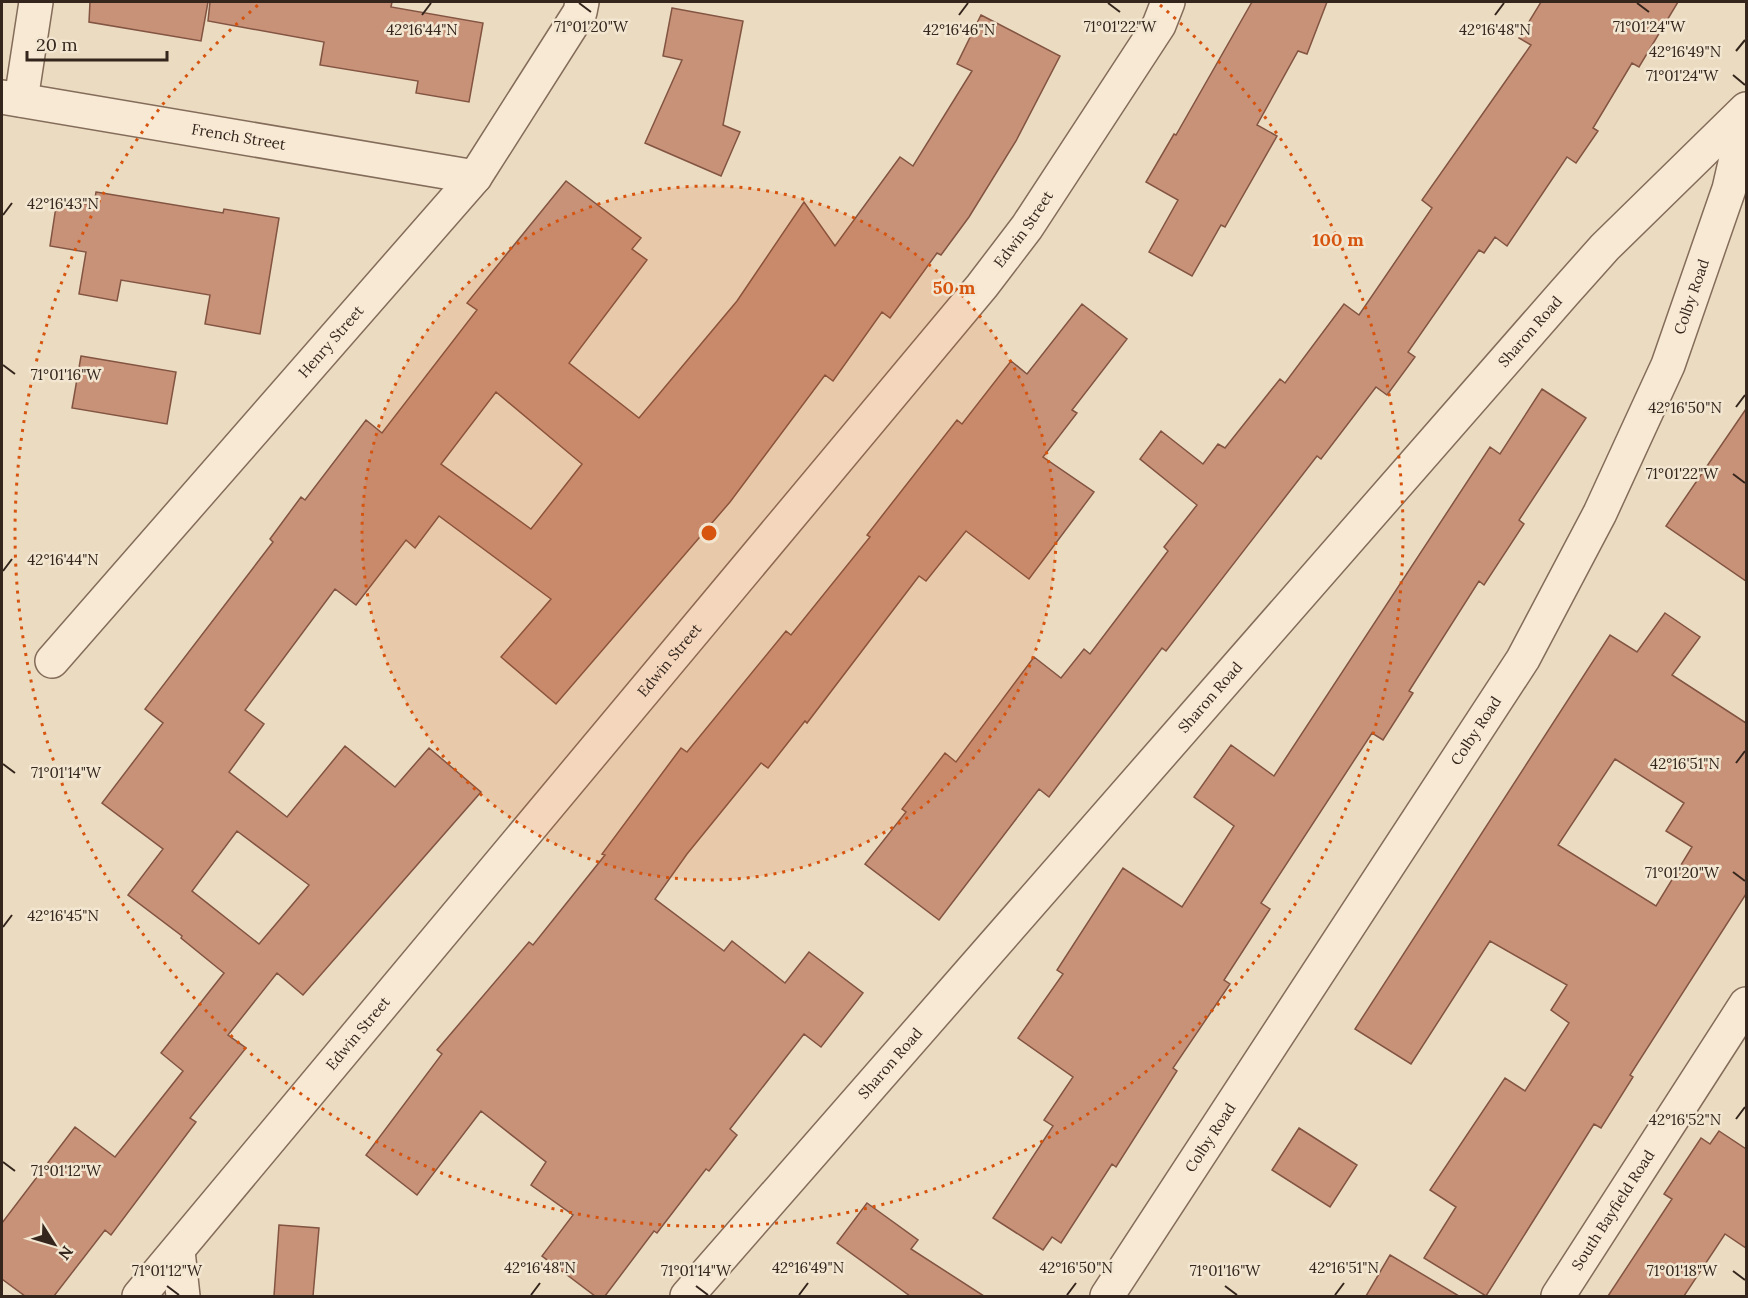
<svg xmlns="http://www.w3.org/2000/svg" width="1748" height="1298" viewBox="0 0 1748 1298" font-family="Lora,serif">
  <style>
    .building { fill: #c89279; stroke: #825441; stroke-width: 1.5; fill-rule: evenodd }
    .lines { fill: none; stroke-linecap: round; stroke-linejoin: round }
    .minor-casing { stroke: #846c5a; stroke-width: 36 }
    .minor { stroke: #f7e9d4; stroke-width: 33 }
    .ticks { fill: none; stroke: #34261d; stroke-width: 2 }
    .ring { fill: none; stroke: #d6540e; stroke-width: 3; stroke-dasharray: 3 6 }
    .labels { text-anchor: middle; stroke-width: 5; stroke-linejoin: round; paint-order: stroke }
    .street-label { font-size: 15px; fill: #34261d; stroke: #f3e6d0 }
    .ticks-label { font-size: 15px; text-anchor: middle; fill: #34261d; stroke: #f3e6d0; stroke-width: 5; stroke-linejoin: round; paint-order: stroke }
    .centre { fill: #d6540e; stroke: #f3e6d0; stroke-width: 3 }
    .ring-label { font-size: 18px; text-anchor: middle; font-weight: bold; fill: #d6540e; stroke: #f3e6d0; stroke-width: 5; stroke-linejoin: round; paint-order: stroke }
  </style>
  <rect width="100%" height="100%" fill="#ebdbc1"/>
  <path class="building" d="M90,2H208L201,41L89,22Z
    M210,2H392L391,7L483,23L469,102L416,93L418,81L320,65L324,42L208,21Z
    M1252,2H1327L1307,54L1298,51L1257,125L1277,136L1225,227L1221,225L1192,276L1149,252L1178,200L1146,182L1174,134L1176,135Z
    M1541,2H1678L1639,67L1632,63L1593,128L1598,131L1576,163L1567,157L1507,246L1495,237L1484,253L1479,250L1408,352L1415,357L1387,395L1376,387L1321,459L1317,456L1166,651L1162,648L1049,797L1039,789L939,920L865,864L906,812L902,809L945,753L956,762L1034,657L1061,678L1084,649L1090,654L1168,551L1164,547L1197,505L1140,459L1161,431L1203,464L1218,444L1225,448L1280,379L1285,383L1344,304L1359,315L1432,208L1422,200L1531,45L1519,38Z
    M672,8L743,21L723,125L740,132L721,176L645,143L682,60L663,56Z
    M981,15L1060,56L1016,141L969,217L941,255L937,253L890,318L882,312L833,381L825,375L730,502L556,704L501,657L551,599L439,516L415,548L406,540L356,605L335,589L245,710L264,724L229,772L287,817L345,746L395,787L429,748L481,792L303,995L277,973L228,1035L246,1048L190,1118L196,1122L111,1235L105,1230L54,1296H25L2,1279V1223L75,1127L115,1157L183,1071L161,1053L224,973L181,938L182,936L128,895L163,849L102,803L163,723L145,709L273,542L270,539L301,497L305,500L366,420L382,433L477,310L467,303L566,181L641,238L632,249L647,260L569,363L639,418L737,301L804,202L835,246L900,157L913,166L972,71L957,64ZM496,392L582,464L531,529L441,464ZM237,831L309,885L259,944L192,891Z
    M96,192L223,213L224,209L279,218L260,334L205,324L210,295L121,280L117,301L79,294L86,252L50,246L57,200L94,205Z
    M1082,304L1127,339L1072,410L1077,413L1043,457L1094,492L1029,579L966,531L926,581L919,576L807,723L805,721L768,768L761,763L687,854L655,899L724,951L732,941L785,983L809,952L863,993L821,1047L804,1034L730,1129L737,1135L709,1171L706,1169L657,1233L654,1231L605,1296H595L542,1256L573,1215L531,1185L546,1162L481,1111L417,1195L366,1155L442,1054L437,1050L529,942L533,945L605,855L602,854L681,748L687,752L786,631L791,635L870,537L867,535L957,420L962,424L1011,361L1027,374Z
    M81,356L176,372L167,424L72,408Z
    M1542,389L1586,418L1519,520L1524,524L1484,585L1479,581L1409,691L1413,693L1383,740L1372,733L1261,903L1270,909L1224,980L1230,984L1173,1068L1177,1071L1116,1167L1112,1164L1061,1243L1052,1237L1043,1250L993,1218L1053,1126L1044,1120L1073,1077L1018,1038L1063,974L1057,970L1123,868L1182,907L1234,826L1194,797L1231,745L1274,776L1490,447L1500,454Z
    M1746,409V581L1666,526Z
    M1665,613L1700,637L1672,675L1746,723V894L1630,1075L1633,1077L1601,1128L1594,1124L1486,1296L1424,1258L1456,1207L1430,1190L1505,1078L1525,1091L1569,1023L1551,1010L1567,985L1490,941L1411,1064L1355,1029L1610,635L1637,652ZM1615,759L1684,803L1666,831L1692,847L1656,906L1558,845Z
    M1299,1128L1357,1165L1330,1207L1272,1170Z
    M1719,1131L1746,1149V1248L1725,1234L1684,1296H1608L1672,1199L1664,1194L1701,1138L1710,1144Z
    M867,1203L918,1240L911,1249L984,1296H910L837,1243Z
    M279,1225L319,1228L313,1296H274Z
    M1390,1255L1459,1296H1366Z"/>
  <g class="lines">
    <defs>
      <g id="minor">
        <path id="s1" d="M2,97L475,177"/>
        <path d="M21,100L36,2"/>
        <path id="s2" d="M52,661L475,177L580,12L582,2"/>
        <path d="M178,1251L183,1296"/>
        <path id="s3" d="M139,1296L982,286L1027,227L1159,25L1168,2"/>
        <path id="s4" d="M687,1296L1564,293L1605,247L1746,109"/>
        <path id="s5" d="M1107,1296L1523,659L1600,513L1668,365L1729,189L1746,115"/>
        <path id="s6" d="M1558,1296L1746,1004"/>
      </g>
    </defs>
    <use href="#minor" class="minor-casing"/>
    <use href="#minor" class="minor"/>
  </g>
  <path class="ticks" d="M579,3L591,12M1108,3L1120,12M1637,3L1649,12M422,15L431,3M959,15L968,3M1495,15L1504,3M1736,51L1745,40M1733,75L1745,85M3,215L12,203M3,365L15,374M1736,407L1745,395M1733,474L1745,483M3,571L12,559M1736,763L1745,751M3,764L15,773M1733,872L1745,881M3,927L12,915M1736,1119L1745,1107M3,1162L15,1171M1733,1271L1745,1280M167,1286L179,1295M696,1286L708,1295M1225,1286L1237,1295M531,1295L540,1283M799,1295L808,1283M1067,1295L1076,1283M1335,1295L1344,1283"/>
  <circle cx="709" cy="533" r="347" fill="#d6540e" fill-opacity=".12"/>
  <g class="ring">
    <circle cx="709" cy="533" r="347"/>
    <path d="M1160 5A694 694 0 1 1 258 5"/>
  </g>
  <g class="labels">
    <g class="street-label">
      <text dy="5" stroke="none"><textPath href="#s1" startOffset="240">French Street</textPath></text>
      <text dy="5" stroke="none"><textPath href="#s3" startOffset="1386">Edwin Street</textPath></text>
      <text dy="5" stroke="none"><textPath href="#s5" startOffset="1161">Colby Road</textPath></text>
      <text dy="5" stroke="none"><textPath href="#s4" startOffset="1281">Sharon Road</textPath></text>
      <text dy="5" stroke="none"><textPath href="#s2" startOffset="424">Henry Street</textPath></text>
      <text dy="5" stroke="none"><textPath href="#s3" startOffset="828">Edwin Street</textPath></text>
      <text dy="5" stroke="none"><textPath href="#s4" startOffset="795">Sharon Road</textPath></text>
      <text dy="5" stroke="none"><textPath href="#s5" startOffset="675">Colby Road</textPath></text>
      <text dy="5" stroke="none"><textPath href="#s3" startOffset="342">Edwin Street</textPath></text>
      <text dy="5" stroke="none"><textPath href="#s4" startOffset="309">Sharon Road</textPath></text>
      <text dy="5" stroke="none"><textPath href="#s5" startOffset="189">Colby Road</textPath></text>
      <text dy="5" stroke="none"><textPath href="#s6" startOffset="102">South Bayfield Road</textPath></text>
    </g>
  </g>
  <g class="ticks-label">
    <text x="1649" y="32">71°01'24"W</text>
    <text x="591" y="32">71°01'20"W</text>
    <text x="1120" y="32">71°01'22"W</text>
    <text x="422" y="35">42°16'44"N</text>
    <text x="959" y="35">42°16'46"N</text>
    <text x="1495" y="35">42°16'48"N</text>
    <text x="1685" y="57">42°16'49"N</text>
    <text x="1682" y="81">71°01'24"W</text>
    <text x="63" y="209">42°16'43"N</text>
    <text x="66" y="380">71°01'16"W</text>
    <text x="1685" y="413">42°16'50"N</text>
    <text x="1682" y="479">71°01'22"W</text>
    <text x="63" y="565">42°16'44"N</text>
    <text x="1685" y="769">42°16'51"N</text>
    <text x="66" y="778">71°01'14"W</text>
    <text x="1682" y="878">71°01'20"W</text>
    <text x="63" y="921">42°16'45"N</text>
    <text x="1685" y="1125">42°16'52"N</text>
    <text x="66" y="1176">71°01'12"W</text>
    <text x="540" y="1273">42°16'48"N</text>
    <text x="808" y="1273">42°16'49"N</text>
    <text x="1076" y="1273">42°16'50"N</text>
    <text x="1344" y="1273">42°16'51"N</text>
    <text x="1682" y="1276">71°01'18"W</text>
    <text x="167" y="1276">71°01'12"W</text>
    <text x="696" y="1276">71°01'14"W</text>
    <text x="1225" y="1276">71°01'16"W</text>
  </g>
  <circle cx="709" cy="533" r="9" class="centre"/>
  <g class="ring-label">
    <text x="1338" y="246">100 m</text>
    <text x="954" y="294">50 m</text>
  </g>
  <rect width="1748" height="1298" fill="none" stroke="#34261d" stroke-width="6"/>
  <g transform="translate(54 1244) rotate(127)" stroke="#f3e6d0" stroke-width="4.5" paint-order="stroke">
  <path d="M0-4.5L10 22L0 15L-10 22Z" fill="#34261d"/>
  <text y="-9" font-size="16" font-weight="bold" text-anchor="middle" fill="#34261d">N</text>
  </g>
  <path d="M27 51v9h140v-9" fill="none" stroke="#34261d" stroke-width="3"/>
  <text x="36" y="51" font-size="18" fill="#34261d" stroke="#f3e6d0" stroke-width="4.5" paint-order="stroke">20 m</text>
</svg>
